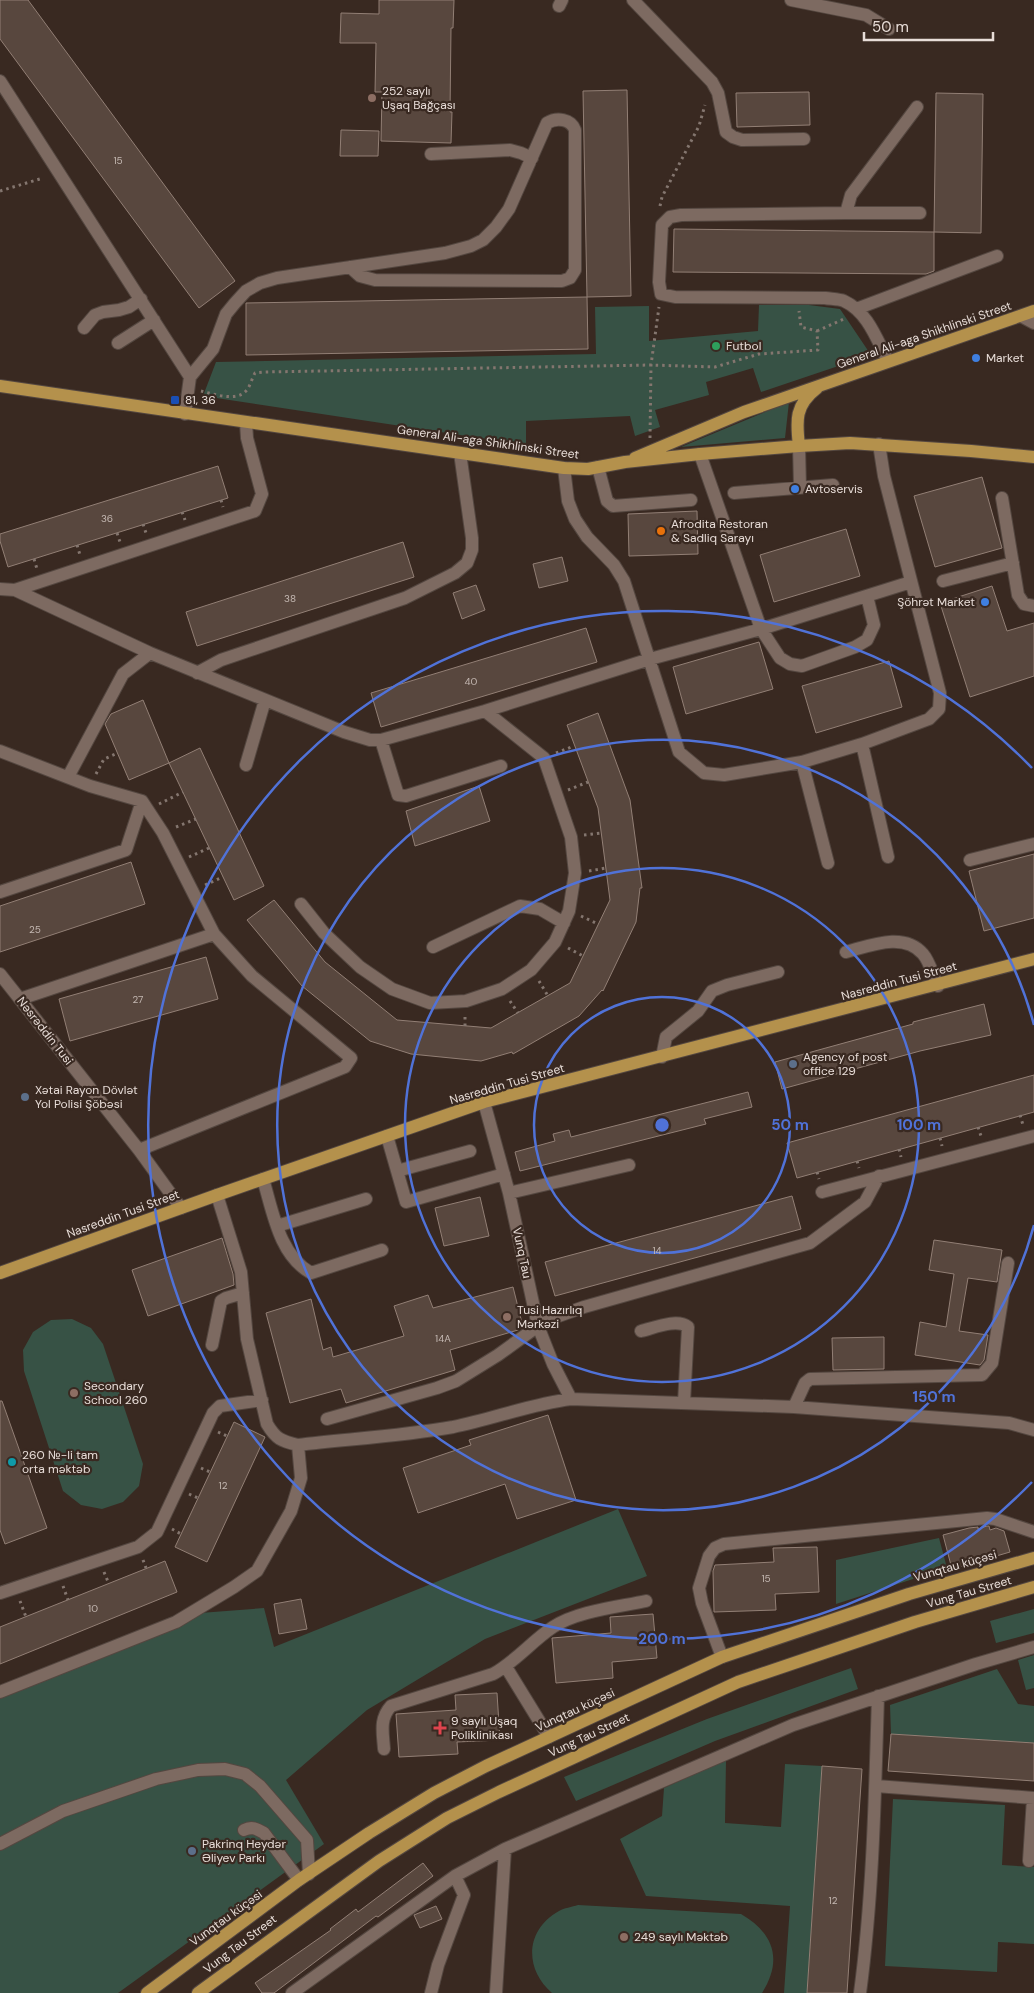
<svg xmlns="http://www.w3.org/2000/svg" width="1034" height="1993" viewBox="0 0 1034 1993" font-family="'DM Sans',sans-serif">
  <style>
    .green { fill: #375245 }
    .building { fill: #58473e; stroke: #927f75 }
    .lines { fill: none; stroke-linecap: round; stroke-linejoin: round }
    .minor-casing { stroke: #544740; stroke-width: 14 }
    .major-casing { stroke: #544740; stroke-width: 14 }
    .path { stroke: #84766f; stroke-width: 3; stroke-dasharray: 2.5 4; stroke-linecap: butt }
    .minor { stroke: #7d6a61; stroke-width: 12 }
    .major { stroke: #b4914c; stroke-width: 12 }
    .ring { fill: none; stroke: #5072d8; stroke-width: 2.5 }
    .education-dot { fill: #8d6e63; stroke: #392921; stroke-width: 2 }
    .leisure-dot { fill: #2e9e5b; stroke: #392921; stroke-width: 2 }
    .shop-dot { fill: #3f7fe0; stroke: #392921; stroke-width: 2 }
    .transit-dot { fill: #1a4fb4; stroke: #392921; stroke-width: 2 }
    .food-dot { fill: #e8710a; stroke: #392921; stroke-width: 2 }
    .service-dot { fill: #5c6f8a; stroke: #392921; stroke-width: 2 }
    .culture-dot { fill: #0f9aa8; stroke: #392921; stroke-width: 2 }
    .health-dot { fill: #e0444e; stroke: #392921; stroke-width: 2 }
    .labels { text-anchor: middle; stroke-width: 4.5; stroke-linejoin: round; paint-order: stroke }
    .number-label { font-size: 10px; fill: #c4b8b2 }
    .poi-label { font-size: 12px; fill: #e8ddd8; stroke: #392921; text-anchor: start }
    .street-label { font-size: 12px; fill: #e8ddd8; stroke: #392921 }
    .centre { fill: #5072d8; stroke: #392921; stroke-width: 2.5 }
    .ring-label { font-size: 15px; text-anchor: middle; font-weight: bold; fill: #5072d8; stroke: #392921; stroke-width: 4.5; stroke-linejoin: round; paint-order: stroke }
  </style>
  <rect width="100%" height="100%" fill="#392921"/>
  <path class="green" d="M759,305H809L840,309L871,355L761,392L753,368L706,382L709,395L655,410L660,427L635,436L630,416L526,421V445L203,396L216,362L596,354L595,307L649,306V341L758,331Z
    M789,402L785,438L681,447Z
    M72,1319L91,1328L103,1344L143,1464L139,1486L123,1502L102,1509L81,1505L63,1491L24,1371L23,1350L33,1332L51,1320Z
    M618,1509L647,1576L485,1639L367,1710L286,1780L324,1844L118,1993H0V1696L47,1680L200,1613L264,1608L274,1647Z
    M939,1538L947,1568L836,1604V1560Z
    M1034,1609V1633L996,1643L990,1621Z
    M1034,1655V1688L1026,1690L1018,1660Z
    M851,1668L858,1689L715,1741L576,1801L564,1777L707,1719Z
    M997,1669L1018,1704L1034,1706V1743L891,1734L890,1705Z
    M726,1760L725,1823L781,1827L785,1764L822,1766L807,1993H784L790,1906L646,1896L620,1839L662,1816L664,1788Z
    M893,1799L1005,1805L1002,1865L1034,1867V1944L998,1942L997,1972L885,1966Z
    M578,1905L741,1914C774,1933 783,1960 762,1993H552C524,1969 525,1930 559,1911C564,1908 572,1907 578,1905Z"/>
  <path class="building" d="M0,0H28L235,281L199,308L0,39Z
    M379,0H454L453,28H451L450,112H452L451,143L381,141L382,92H375L376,43H340L341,13L379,14Z
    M627,90L631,296L587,297L583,91Z
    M809,92L810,125L737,127L736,93Z
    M936,93L983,94L981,233L934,232Z
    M341,130L379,131L378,156H340Z
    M674,229L934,232V271L926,274L673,272Z
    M587,297L588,349L246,355V303Z
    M218,466L228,498L8,567L0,541V534Z
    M982,477L1002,548L935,567L914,496Z
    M697,511L698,554L629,556L628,514Z
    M846,529L860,576L774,602L760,555Z
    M403,542L414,577L197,646L186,612Z
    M562,557L568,581L539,588L533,564Z
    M476,585L485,610L462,619L453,593Z
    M992,586L1007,631L1034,623V676L970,697L940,603Z
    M586,628L597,662L381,727L371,693Z
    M759,642L773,689L686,714L673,667Z
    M889,661L902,707L816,733L802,686Z
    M143,700L169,763L129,780L105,724L111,714Z
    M598,713L630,800L642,888H640L636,922L603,991L602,990L579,1016L513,1054L512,1052L481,1061L411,1054L370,1041L302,986L247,920L274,900L325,962L397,1020L491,1028L570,983L610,900L598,808L567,725Z
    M200,748L264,886L234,900L169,763Z
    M479,786L490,821L415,846L406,811Z
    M1034,854V918L984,931L969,871Z
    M131,862L145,904L0,952V906Z
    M206,957L218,999L70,1041L59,999Z
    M984,1004L991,1035L920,1051L782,1089L775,1062L913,1024V1022Z
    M1034,1075V1112L797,1178L787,1143Z
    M748,1092L752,1107L704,1119L706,1124L520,1171L515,1152L555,1141L553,1134L569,1130L571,1137Z
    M792,1196L801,1229L555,1296L545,1262Z
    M480,1197L489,1236L444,1246L435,1208Z
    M222,1238L233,1274L234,1285L148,1316L132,1270Z
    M934,1240L1002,1250L997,1282L968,1278L959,1331L988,1335L984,1360L980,1365L915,1355L920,1322L946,1327L954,1274L929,1270Z
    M513,1287L523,1327L518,1330L450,1350L455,1370L346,1403L341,1389L290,1403L266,1313L311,1299L323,1350L331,1347L333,1357L404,1336L394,1306L428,1295L433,1308Z
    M884,1337V1369L833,1370L832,1338Z
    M0,1401H2L47,1528L5,1544L0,1530Z
    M548,1415L576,1500L517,1519L505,1484L418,1513L403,1468L471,1445L469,1440Z
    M234,1422L265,1437L207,1562L175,1547Z
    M987,1526H989L990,1530L996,1528L1004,1531L1010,1552L952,1569L943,1535L969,1528L978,1527V1529Z
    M817,1547L819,1592L775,1594L776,1610L714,1612L713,1571L715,1565L774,1562L773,1548Z
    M165,1561L177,1592L0,1664V1627Z
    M301,1599L307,1629L279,1634L274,1604Z
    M653,1614L657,1658L612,1662L613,1678L556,1683L552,1638L611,1633L610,1617Z
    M497,1693L500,1740L457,1742L458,1754L399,1757L396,1714L456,1710L455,1695Z
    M891,1734L1034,1743V1781L888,1771Z
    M822,1766L862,1769L847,1993H807Z
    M423,1863L433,1876L378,1917L376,1916L274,1993H262L255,1983L331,1930L330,1929L356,1909L358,1912Z
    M436,1906L442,1919L420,1928L414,1915Z"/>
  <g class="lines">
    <defs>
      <path id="minor" d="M633,0L712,82L718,93L726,132L733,137L742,140L804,139
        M791,0L866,15L889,29
        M559,6L562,0
        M0,81L190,377L185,414
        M431,154L510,150L521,153L532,158
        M846,213H920
        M856,309L997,256
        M1021,316L1034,323
        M84,328L95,315L103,312L119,310L129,307L141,299
        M118,343L154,320
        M888,361C877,340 868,312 844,301C839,299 831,299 825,298L675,297L661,294L659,282L662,225L670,217L681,215L846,213L851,195L917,107
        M190,377L213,349L226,314L235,303L246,291L260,283L277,278L445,253L471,246L483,240L496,227L509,209L547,123C557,117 571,119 575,130V270L570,278L562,281L375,280L360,276L350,267
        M799,446L800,488
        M700,454L761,629L780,658L790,664L802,666L855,647L867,640L874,625L867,596
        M598,467L607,501L613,506L691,500
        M564,468L568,501L575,519L587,537L614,565L624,581L679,752L704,773L724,775L802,762L862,744L929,719L939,709L940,693L884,476L879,444
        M734,493L833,485
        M1002,498L1018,595L1024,604L1034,606
        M943,581L1013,563
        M0,589L15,590L150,653L344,732L370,740H381L485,711L650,659L761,629L911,582
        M15,590L255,511L262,494L247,438L246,423
        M197,673L221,660L405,598L455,573L467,563L472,550V538L460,453
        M381,740L398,795L406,796L501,766
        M862,744L888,857
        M0,751L90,786L142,801L163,833L214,934L252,976L351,1058L345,1067L139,1150
        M802,762L828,863
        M246,765L265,700
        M68,777L123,674L150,653
        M970,860L1034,844
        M0,892L126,850L142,801
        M301,904L324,933L360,967L392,989L430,1003L466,1001L502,989L531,970L555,942L569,911L575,873L571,837L544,758L485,711
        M433,947L520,906L540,909L564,923
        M846,952C869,946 904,931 923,954C930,962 933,976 938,986
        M0,974L139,1150L181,1208
        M20,999L214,934
        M662,1057L666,1037L698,1011L712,991L727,985L778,972
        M484,1102L509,1193L538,1326L553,1364L571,1399
        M387,1136L406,1202L504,1174
        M397,1171L470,1151
        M263,1179C273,1212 279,1255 311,1273L382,1250
        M822,1192L1034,1136
        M509,1193L629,1165
        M217,1195L241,1272L247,1339L267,1424C276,1439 281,1441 298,1445C349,1439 402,1436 453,1427C493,1419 531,1404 571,1399L794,1407L1009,1423L1034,1430
        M277,1226L366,1199
        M641,1331C654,1328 677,1318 688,1327L684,1403
        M212,1345L221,1301L226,1298L243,1293
        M794,1407L805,1383L810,1379L982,1375L992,1363L1008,1263
        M327,1419L437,1388L456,1381L498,1355L538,1326L553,1318L584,1307L810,1243L865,1202L879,1176
        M0,1593L138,1547L157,1532L213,1413L220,1406L262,1400
        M722,1657L702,1603L699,1588L709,1556L715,1548L724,1544L987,1518L995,1519L1034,1532
        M506,1667L549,1737
        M0,1692L176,1622L234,1587L257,1571L291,1511L301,1478L298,1445
        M384,1749C383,1733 379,1719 391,1706L493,1674C515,1662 532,1641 553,1627C577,1611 618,1607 646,1601
        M876,1786L1034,1798
        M244,1830C252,1826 257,1829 264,1833L299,1880
        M0,1844L63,1811L156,1779L198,1770L225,1769L245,1774L260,1786L307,1840L309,1874
        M1029,1861L1033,1798
        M292,1993L455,1876L505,1849L793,1725L976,1664L1034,1647
        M431,1993L438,1965L464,1895L455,1876
        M496,1993L505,1849
        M860,1993C873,1895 875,1795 878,1696"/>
      <path id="major" d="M0,386L564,468L588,469L625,462L700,454L799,446L850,443L971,451L1034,457
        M799,446C796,420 795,405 817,388
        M635,458L744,412L1034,311
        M0,1273L217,1195L484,1102L1034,959
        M147,1993L299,1880L369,1833L434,1793L486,1766L722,1657L909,1594L1034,1558
        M198,1993L379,1861L447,1818L499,1792L738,1682L915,1622L1034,1587"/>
    </defs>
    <use href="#minor" class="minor-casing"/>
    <use href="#major" class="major-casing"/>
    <path class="path" d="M0,191L43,178
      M660,206L662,197L699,126L705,105
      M817,331L846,318
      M201,391C213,394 236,402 246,391C250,387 252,378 255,373L265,372L651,365L715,367L759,354L818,350L817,331L801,327L799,311
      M650,438L651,365L659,307
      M221,500L223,507
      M182,512L185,520
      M143,524L146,533
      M117,533L120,542
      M77,545L80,555
      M34,559L37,569
      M556,753L574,746
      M96,774L104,759L118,753
      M568,790L588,782
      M159,804L183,792
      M176,827L196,819
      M584,835L601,833
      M189,857L209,848
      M589,871L606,868
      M205,885L223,877
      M581,916L598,924
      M568,948L583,956
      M539,981L548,996
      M510,1001L518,1013
      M465,1026V1014
      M1020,1115L1023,1125
      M978,1127L981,1136
      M940,1138L942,1146
      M899,1149L901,1157
      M857,1161L859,1168
      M817,1172L819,1179
      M218,1432L227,1436
      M201,1468L210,1472
      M189,1494L198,1498
      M172,1529L181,1534
      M143,1560L146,1568
      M104,1572L109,1584
      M63,1586L68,1600
      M20,1601L26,1617"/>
    <use href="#minor" class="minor"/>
    <use href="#major" class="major"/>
  </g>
  <g class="ring">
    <circle cx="662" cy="1125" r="128"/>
    <circle cx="662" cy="1125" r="257"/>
    <path d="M1034 1225A385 385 0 1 1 1034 1025"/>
    <path d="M1032 1482A514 514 0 1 1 1032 768"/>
  </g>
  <g class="education-dot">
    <circle cx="372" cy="98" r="5"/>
    <circle cx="507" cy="1317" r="5"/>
    <circle cx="74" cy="1393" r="5"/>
    <circle cx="624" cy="1937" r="5"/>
  </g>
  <circle class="leisure-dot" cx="716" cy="346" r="5"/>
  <g class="shop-dot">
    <circle cx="976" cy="358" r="5"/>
    <circle cx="795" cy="489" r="5"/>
    <circle cx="985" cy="602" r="5"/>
  </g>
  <rect class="transit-dot" x="170" y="395" width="10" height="10" rx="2.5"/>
  <circle class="food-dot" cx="661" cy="531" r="5"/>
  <g class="service-dot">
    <circle cx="793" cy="1064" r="5"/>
    <circle cx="25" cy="1097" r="5"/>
    <circle cx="192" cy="1851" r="5"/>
  </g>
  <circle class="culture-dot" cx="12" cy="1462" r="5"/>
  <path class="health-dot" d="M437.5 1720.5h5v5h5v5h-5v5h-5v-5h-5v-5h5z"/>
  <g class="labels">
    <g class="number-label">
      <text x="118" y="164">15</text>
      <text x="107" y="522">36</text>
      <text x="290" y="602">38</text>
      <text x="471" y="685">40</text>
      <text x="35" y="933">25</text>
      <text x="138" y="1003">27</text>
      <text x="657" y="1254">14</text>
      <text x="443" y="1342">14A</text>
      <text x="223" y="1489">12</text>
      <text x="766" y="1582">15</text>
      <text x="93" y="1612">10</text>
      <text x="833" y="1904">12</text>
    </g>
    <g class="poi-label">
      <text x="382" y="95">252 saylı<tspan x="382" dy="14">Uşaq Bağçası</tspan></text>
      <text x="726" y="350">Futbol</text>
      <text x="986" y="362">Market</text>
      <text x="185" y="404">81, 36</text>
      <text x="805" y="493">Avtoservis</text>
      <text x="671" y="528">Afrodita Restoran<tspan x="671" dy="14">&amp; Sadliq Sarayı</tspan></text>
      <text x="975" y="606" text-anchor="end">Şöhrət Market</text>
      <text x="803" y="1061">Agency of post<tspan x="803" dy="14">office 129</tspan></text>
      <text x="35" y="1094">Xətai Rayon Dövlət<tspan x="35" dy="14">Yol Polisi Şöbəsi</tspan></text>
      <text x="517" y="1314">Tusi Hazırlıq<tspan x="517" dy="14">Mərkəzi</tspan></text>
      <text x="84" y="1390">Secondary<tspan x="84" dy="14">School 260</tspan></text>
      <text x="22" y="1459">260 №-li tam<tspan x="22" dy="14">orta məktəb</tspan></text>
      <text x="451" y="1725">9 saylı Uşaq<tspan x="451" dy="14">Poliklinikası</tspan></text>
      <text x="202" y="1848">Pakrinq Heydər<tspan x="202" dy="14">Əliyev Parkı</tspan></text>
      <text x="634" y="1941">249 saylı Məktəb</text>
    </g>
    <g class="street-label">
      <text transform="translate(924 335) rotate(-19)" y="4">General Ali-aga Shikhlinski Street</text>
      <text transform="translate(488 442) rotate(8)" y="4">General Ali-aga Shikhlinski Street</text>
      <text transform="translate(899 981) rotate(-15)" y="4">Nasreddin Tusi Street</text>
      <text transform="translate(45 1031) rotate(52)" y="4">Nəsrəddin Tusi</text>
      <text transform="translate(507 1084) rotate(-16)" y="4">Nasreddin Tusi Street</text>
      <text transform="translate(123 1214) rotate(-20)" y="4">Nasreddin Tusi Street</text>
      <text transform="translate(522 1253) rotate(78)" y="4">Vunq Tau</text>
      <text transform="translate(955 1566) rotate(-16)" y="4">Vunqtau küçəsi</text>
      <text transform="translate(969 1592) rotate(-16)" y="4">Vung Tau Street</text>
      <text transform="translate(575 1710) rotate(-25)" y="4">Vunqtau küçəsi</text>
      <text transform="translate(589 1735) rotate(-25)" y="4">Vung Tau Street</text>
      <text transform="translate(226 1918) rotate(-36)" y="4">Vunqtau küçəsi</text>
      <text transform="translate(240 1944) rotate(-37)" y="4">Vung Tau Street</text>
    </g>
  </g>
  <circle cx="662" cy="1125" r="8" class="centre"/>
  <g class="ring-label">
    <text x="790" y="1130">50 m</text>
    <text x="919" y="1130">100 m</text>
    <text x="934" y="1402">150 m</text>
    <text x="662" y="1644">200 m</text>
  </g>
  <path d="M864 32v8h129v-8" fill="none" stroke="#e8ddd8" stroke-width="2.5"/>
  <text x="872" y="32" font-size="15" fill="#e8ddd8" stroke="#392921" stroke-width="4" paint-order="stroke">50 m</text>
</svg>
